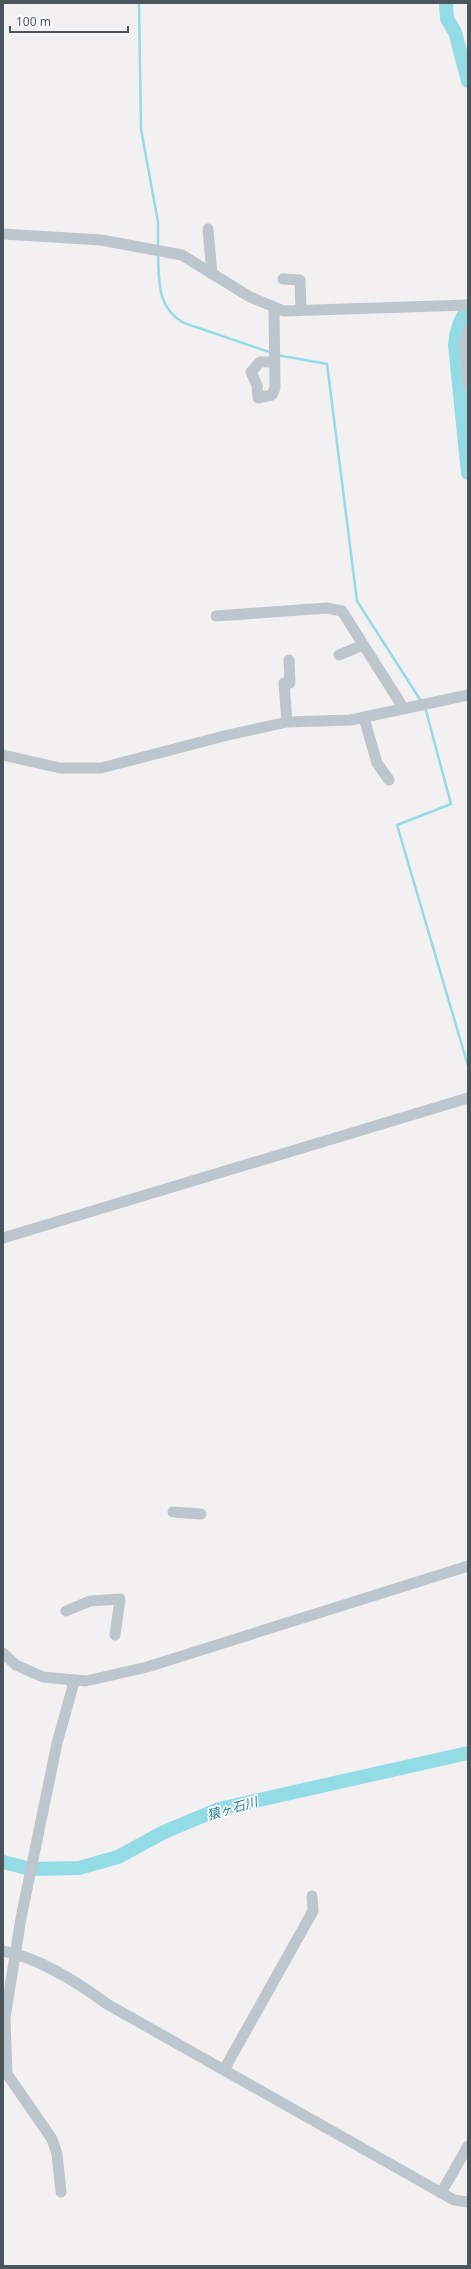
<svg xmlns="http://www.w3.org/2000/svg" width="471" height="2269" viewBox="0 0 471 2269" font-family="'Noto Sans','Noto Sans JP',sans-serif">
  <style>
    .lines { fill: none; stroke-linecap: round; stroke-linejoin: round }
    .stream { stroke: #93dce6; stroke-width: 2.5 }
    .river { stroke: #93dce6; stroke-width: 14 }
    .minor { stroke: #bdc6cc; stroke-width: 11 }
    .labels { text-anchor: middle; stroke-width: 3; stroke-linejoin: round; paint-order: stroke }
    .water-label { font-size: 13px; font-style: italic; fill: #167e8c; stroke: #fff }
  </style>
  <rect width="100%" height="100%" fill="#f3f0f1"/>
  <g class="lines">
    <path class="stream" d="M139,3L141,129L158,222V247
      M158,254C159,282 157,308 184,323L272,353
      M462,317L468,316
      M277,355L327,364L357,601L421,701
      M425,707L451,804L397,825L468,1066"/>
    <path class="river" d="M446,3L447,19L455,32L468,81
      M468,309C459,320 456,331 455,345L468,473
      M3,1862L31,1869L79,1868L118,1857L164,1832L219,1809L468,1753"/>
    <path class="minor" d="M208,229L212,274
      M3,234L101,240L182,255L250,297L284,311L468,305
      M283,279L300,280L301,310
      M274,307L275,388L272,395L258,398L257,385L251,372L260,362H274
      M468,330L465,342L468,384
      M216,616L327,608L342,611L404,709
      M339,655L363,645
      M364,718L377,763L389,780
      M287,722L284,683H290L289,660
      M3,755L60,768H101L228,735L287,722L351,720L468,695
      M3,1238L468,1098
      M173,1512L201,1514
      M66,1611L90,1601L120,1599L115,1635
      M3,1653L16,1665L43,1677L86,1681L147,1667L468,1566
      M3,1951C40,1958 77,1982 107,2004L454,2200L468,2202
      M225,2068L313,1911L312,1896
      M61,2192L57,2154L52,2139L7,2074L5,2018L21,1918L57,1743L73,1686L70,1681
      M441,2193L468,2146"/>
  </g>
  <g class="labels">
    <g class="water-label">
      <text transform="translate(232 1808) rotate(-16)" y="5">猿ヶ石川</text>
    </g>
  </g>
  <rect width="471" height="2269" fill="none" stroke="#4a555c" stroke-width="8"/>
  <path d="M10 26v6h118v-6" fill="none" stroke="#4a555c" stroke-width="2"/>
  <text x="16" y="26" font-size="12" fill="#4a555c" stroke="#ffffff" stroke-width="3" paint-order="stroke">100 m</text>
</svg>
